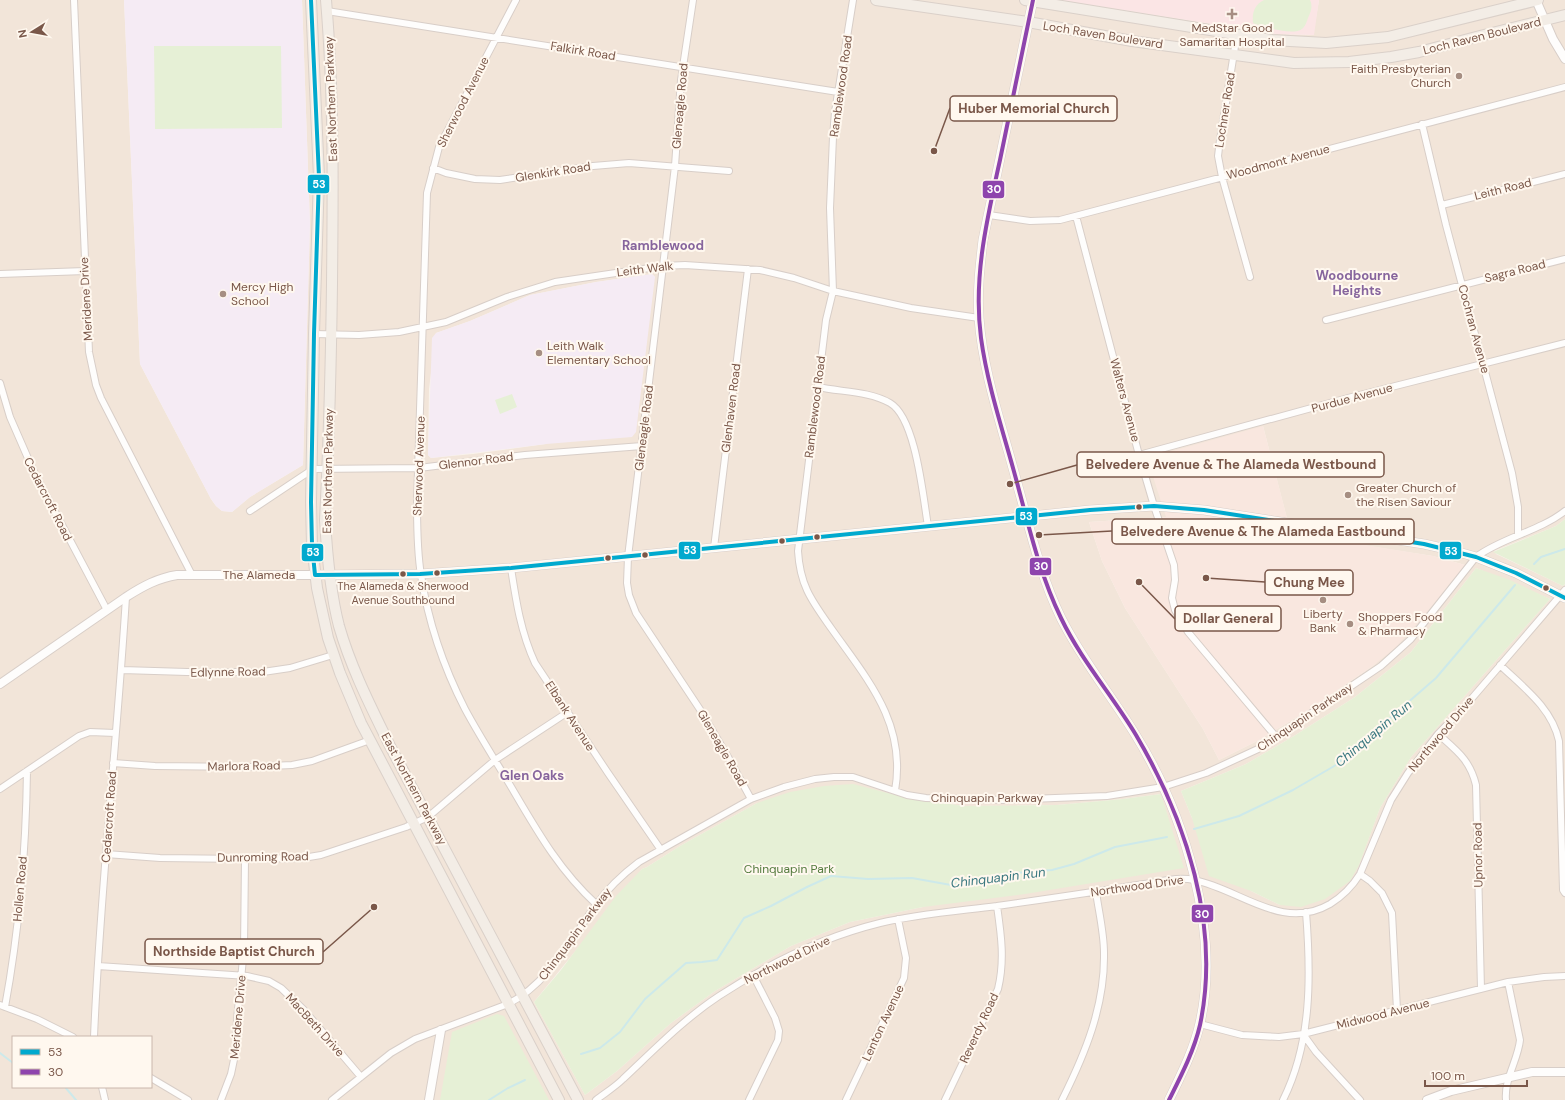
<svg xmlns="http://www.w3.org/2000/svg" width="1565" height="1100" viewBox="0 0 1565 1100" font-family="'DM Sans',sans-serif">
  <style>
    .residential { fill: #f2e5d9; fill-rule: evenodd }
    .commercial { fill: #f9e7df }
    .education { fill: #f5ebf4 }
    .medical { fill: #fbe5e5 }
    .green { fill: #e6f0d6 }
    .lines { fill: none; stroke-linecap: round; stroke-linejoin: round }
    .stream { stroke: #cde9ea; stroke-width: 2 }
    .minor-casing { stroke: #d8cec8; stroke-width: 8 }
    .tertiary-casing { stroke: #d8cec8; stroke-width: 10 }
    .secondary-casing { stroke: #d9cec8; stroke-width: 10 }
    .primary-casing { stroke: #dad0c9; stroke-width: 12 }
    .minor { stroke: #fefdfc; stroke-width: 6 }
    .tertiary { stroke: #fefdfc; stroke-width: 8 }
    .secondary { stroke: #fefdfc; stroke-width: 9 }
    .primary { stroke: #f3ede6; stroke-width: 10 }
    .bus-1-casing { stroke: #fff8ef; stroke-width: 7 }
    .bus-2-casing { stroke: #fff8ef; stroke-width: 7 }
    .bus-1 { stroke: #00a9ce; stroke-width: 4 }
    .bus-2 { stroke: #8e44ad; stroke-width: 4 }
    .poi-dot { fill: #a68e82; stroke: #fff8ef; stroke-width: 1.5 }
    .bus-dot { fill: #7a5749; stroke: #fff8ef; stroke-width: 1.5 }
    .labels { text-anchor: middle; stroke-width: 4; stroke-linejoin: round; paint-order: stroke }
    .bus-label { font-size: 11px; fill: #7a5749; stroke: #fff8ef }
    .poi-label { font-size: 12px; fill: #7a5749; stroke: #fff8ef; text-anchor: start }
    .street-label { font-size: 12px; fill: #7a5749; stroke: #fff8ef }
    .park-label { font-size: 12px; fill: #537a3d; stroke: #fff8ef }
    .neighbourhood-label { font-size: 13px; font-weight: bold; fill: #87659d; stroke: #fff8ef }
    .water-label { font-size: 13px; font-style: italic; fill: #3b7880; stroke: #fff8ef }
    .leader { fill: none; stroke: #7a5749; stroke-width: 1.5 }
    .callout-dot { fill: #7a5749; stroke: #fff8ef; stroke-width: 1.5 }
    .callout { fill: #fff8ef; stroke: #7a5749; stroke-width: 1.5 }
    .callout-label { font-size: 13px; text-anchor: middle; font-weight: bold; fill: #7a5749 }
    .line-badge { stroke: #fff8ef; stroke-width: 1.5 }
    .badge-label { font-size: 11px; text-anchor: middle; font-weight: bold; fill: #fff }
  </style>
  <rect width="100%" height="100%" fill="#f9f3ec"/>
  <path class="residential" d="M0,0H124L140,364L211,499L216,506L222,511L232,512L250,497L303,465L310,224L302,0H1058L1277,34L1313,35L1319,0H1565V519L1556,526L1494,551L1496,554L1563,586L1565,584V1100H0ZM652,274L655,277L546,444L473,454L431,458L428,455L429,389L436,333L470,321L530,295L596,282ZM1263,426L1291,534L1433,556L1465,565L1374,665L1305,712L1257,741L1219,760L1203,729L1125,608L1102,561L1089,522L1166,517ZM1476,568L1550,599L1411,757L1380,808L1359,864L1280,905L1251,891L1192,818L1181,791L1246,764L1294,736L1355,697L1411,652ZM1161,794L923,907L850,922L791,946L715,991L671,1023L617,1071L585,1095L534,1002L642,869L647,867L680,846L757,803L907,798L964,806L1057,805L1123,799ZM13,1037H151V1087H13Z"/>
  <path class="commercial" d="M1263,426L1291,533L1433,556L1465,565L1422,618L1395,648L1374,665L1305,712L1257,741L1219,760L1203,729L1125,608L1102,561L1089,522L1166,517L1147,458Z"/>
  <path class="education" d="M124,0H302L310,224L303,465L250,497L232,512L222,511L216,506L211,499L140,364Z
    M652,274L655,277L636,432L632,437L546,444L431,458L428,455L432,338L436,333L470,321L530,295L596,282Z"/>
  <path class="medical" d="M1058,0H1319L1314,35L1277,34Z"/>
  <path class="green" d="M1264,0H1310C1313,6 1311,12 1308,18C1307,21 1305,27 1302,29C1293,36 1263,27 1253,23C1252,13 1254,5 1264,0Z
    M154,46H281L282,128L155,129Z
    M512,394L517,407L500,414L495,400Z
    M1565,519V584L1563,586L1493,552L1556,526Z
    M1476,568L1510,580L1550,599L1411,757L1380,808L1359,865L1350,881L1325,899L1301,907L1280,905L1251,891L1209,876L1192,818L1181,791L1246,764L1294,736L1355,697L1411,652Z
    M853,784L907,798L964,806L1057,805L1123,799L1161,794L1184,868L1025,894L923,907L850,922L791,946L715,991L671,1023L617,1071L585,1095L534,1002L561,970L616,896L642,869L647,867L680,846L757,803L790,792L824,786Z
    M497,1014L504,1016L549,1100H440L452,1032Z"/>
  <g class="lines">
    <path class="stream" d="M1534,564L1541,557L1565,549
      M1194,829L1239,816L1293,790L1336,765L1436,678L1515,585
      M0,1053L13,1063
      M581,1054L600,1048L620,1032L645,999L686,963L702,962L717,960L744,918L771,906L807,887L831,876L868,879L912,878L951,885L1003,874L1052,870L1074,864L1115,847L1167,837
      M65,1087L76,1100
      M489,1100L508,1088L525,1080"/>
    <defs>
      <path id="minor" d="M74,0L89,352L96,385L101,398L192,575
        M516,0L439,147L427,193L417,502C417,526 417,551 421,575C428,621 444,668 465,709C479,735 495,760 510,785C536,829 558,869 596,904
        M693,0L681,80L675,166L628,557L627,583L629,595L636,613L701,711L728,757L751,799
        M853,0L835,112L833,137L830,208L833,291L826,320L798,551C800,586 812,601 831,628C867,679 907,723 895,791
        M327,11L838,92
        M1237,34L1220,140L1218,156L1222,177L1250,277
        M1422,124L1446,225L1512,473L1518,507V535
        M433,168L446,173L475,179L500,180L593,166L629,163L729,171
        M1442,205L1565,174
        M989,215L1030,221L1060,220L1565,87
        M1076,216L1139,455L1154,506L1174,565L1175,580L1172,598L1175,610L1188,632L1277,738
        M0,274L85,271
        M1326,320L1565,259
        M314,334L359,335L399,332L446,322L507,297L555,282L663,266L685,265L760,270L794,278L833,291L911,308L979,318
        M0,383L10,417L34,472L107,610
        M818,387C841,392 869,391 890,403C916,418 923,497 928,526
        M1139,455L1348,398L1565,343
        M250,511L313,469L419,468L525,455L642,446
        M714,548L748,269
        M511,568C516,601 521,633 535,663L608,773L661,850
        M1500,665C1523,687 1552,708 1559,741L1563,890L1565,893
        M122,670L187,672H263L290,668L333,655
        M1438,734C1457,751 1470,760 1476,785L1481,989
        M113,763L155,766L251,767L292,765L312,761L370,740
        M0,789L79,736L90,732L115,733
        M106,854L160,858L245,859L303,858L321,855L406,827L428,817L495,760L568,712
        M1360,874L1370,881L1382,893L1392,913L1397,1010
        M98,966L247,976L269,981L281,988L304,1010L361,1077
        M0,1005L37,1019L73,1037
        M5,1007C19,931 26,848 27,771
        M1200,1024L1242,1035L1279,1037L1303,1034L1508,982L1544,977L1565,976
        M1303,1034L1316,1052L1360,1100
        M94,1037C100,890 117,744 126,597
        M151,1078L188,1100
        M102,1087L105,1100
        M221,1100L231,1074L236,1050L237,1019L244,949L245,859
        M332,1100L391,1053L415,1039L508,1004C549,983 570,940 596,905C608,888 623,874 639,862L751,799L784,787L815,779L834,777H853L907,795L926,798L1005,800L1107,796L1163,787L1206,773L1258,749L1381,666L1411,639L1476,557C1503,537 1538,532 1565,511
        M596,1100C605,1093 615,1087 623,1079C654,1050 684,1019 719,996C768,964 823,937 880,923C918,914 958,911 997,906C1046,899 1095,892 1144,884C1160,882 1178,876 1194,880C1240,889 1282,932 1330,904C1343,896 1352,887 1360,874L1391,800L1408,773L1438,734L1467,704L1565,590
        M749,1100L778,1040L779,1031L775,1018L753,975
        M846,1100L904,978L906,958L898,919
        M945,1100L998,989C1005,960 1001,934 997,906
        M1062,1100C1085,1054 1105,1006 1104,953C1104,933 1099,913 1096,892
        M1283,1100C1312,1042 1311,975 1306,912
        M1506,1100C1504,1079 1518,1060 1520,1040L1508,982"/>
      <path id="tertiary" d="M1536,0L1553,39L1565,59
        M0,684L126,597C143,586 158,578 177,575H315
        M429,1100L441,1030
        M1427,1100L1451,1091L1532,1072H1565"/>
      <path id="secondary" d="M1033,0L983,240C980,266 977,292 979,318C983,374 1003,429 1017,483C1030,529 1040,575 1061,618C1082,660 1111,695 1135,734C1184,813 1221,931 1200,1023C1194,1050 1181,1075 1169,1100
        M315,575L420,574L511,568L1090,510L1154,506L1204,510L1424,544L1455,551L1476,557L1516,573L1565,598"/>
      <path id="primary" d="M311,0L319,177L314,334L311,502L312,545L317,588L328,638L340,673L361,723L559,1100
        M326,0C334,95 333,189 332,284C331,363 329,441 325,520C327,555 330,591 339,626C351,668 371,707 390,746L578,1100
        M876,0L1028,22L1132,41L1294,63L1349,62L1391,57L1419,52L1480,36L1565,15
        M1025,0L1272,40L1326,43L1388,37L1538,0"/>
    </defs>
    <use href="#minor" class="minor-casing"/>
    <use href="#tertiary" class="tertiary-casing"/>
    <use href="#secondary" class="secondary-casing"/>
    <use href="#primary" class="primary-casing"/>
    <use href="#minor" class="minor"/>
    <use href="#tertiary" class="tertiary"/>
    <use href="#secondary" class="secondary"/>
    <use href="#primary" class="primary"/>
    <defs>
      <path id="bus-1" d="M311,0L319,177L314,334L311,502L312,545L315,575L420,574L511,568L1090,510L1154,506L1204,510L1424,544L1476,557L1516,573L1565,598"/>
      <path id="bus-2" d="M1033,0C1022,53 1011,106 1000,160C987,219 973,277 981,338C987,382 1001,425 1013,468C1027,518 1038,571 1061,618C1081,660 1112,695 1136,735C1186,820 1221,926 1200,1025C1194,1051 1181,1076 1169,1100"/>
    </defs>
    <use href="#bus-1" class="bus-1-casing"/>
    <use href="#bus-2" class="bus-2-casing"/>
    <use href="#bus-1" class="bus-1"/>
    <use href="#bus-2" class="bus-2"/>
  </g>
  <g class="poi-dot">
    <path d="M1230 8h4v4h4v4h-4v4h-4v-4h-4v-4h4z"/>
    <circle cx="1459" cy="76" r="4"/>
    <circle cx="223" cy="294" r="4"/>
    <circle cx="539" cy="353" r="4"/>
    <circle cx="1348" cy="495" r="4"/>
    <circle cx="1323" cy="600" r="4"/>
    <circle cx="1350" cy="624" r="4"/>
  </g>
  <g class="bus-dot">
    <circle cx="1139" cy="507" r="3.5"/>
    <circle cx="817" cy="537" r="3.5"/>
    <circle cx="782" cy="541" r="3.5"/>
    <circle cx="645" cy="555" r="3.5"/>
    <circle cx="608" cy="558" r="3.5"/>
    <circle cx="437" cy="573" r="3.5"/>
    <circle cx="403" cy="574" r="3.5"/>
    <circle cx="1546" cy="588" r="3.5"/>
  </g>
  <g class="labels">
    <g class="bus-label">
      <text x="403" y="590">The Alameda &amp; Sherwood<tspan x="403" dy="14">Avenue Southbound</tspan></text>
    </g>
    <g class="poi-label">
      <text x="1232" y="32" text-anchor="middle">MedStar Good<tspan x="1232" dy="14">Samaritan Hospital</tspan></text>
      <text x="1451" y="73" text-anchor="end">Faith Presbyterian<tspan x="1451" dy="14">Church</tspan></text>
      <text x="231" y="291">Mercy High<tspan x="231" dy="14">School</tspan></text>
      <text x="547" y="350">Leith Walk<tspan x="547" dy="14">Elementary School</tspan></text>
      <text x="1356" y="492">Greater Church of<tspan x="1356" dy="14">the Risen Saviour</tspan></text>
      <text x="1323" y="618" text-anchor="middle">Liberty<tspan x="1323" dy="14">Bank</tspan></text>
      <text x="1358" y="621">Shoppers Food<tspan x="1358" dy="14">&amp; Pharmacy</tspan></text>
    </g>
    <g class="street-label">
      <text transform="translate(1103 35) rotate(9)" y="4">Loch Raven Boulevard</text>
      <text transform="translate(1482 36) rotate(-14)" y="4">Loch Raven Boulevard</text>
      <text transform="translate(583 51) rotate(9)" y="4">Falkirk Road</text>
      <text transform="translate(841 86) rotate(-82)" y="4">Ramblewood Road</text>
      <text transform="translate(331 99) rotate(-92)" y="4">East Northern Parkway</text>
      <text transform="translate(463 102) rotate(-63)" y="4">Sherwood Avenue</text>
      <text transform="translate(680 106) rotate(-85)" y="4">Gleneagle Road</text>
      <text transform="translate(1225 110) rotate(-81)" y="4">Lochner Road</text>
      <text transform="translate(1278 162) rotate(-15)" y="4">Woodmont Avenue</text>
      <text transform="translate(553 172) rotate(-9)" y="4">Glenkirk Road</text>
      <text transform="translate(1503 189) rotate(-14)" y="4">Leith Road</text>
      <text transform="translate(645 269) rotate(-7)" y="4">Leith Walk</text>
      <text transform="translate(1515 271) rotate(-14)" y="4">Sagra Road</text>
      <text transform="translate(86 299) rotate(-93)" y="4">Meridene Drive</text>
      <text transform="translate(1474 329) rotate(75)" y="4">Cochran Avenue</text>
      <text transform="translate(1352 398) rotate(-15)" y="4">Purdue Avenue</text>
      <text transform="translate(1125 400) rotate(75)" y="4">Walters Avenue</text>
      <text transform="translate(815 407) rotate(-83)" y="4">Ramblewood Road</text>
      <text transform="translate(731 408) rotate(-83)" y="4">Glenhaven Road</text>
      <text transform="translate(644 428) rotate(-83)" y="4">Gleneagle Road</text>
      <text transform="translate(476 461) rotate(-7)" y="4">Glennor Road</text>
      <text transform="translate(419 466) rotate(-88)" y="4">Sherwood Avenue</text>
      <text transform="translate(328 471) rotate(-89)" y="4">East Northern Parkway</text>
      <text transform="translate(48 499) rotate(63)" y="4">Cedarcroft Road</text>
      <text x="259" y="579">The Alameda</text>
      <text transform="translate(228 672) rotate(-1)" y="4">Edlynne Road</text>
      <text transform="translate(570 716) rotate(57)" y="4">Elbank Avenue</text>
      <text transform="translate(1305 717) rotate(-34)" y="4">Chinquapin Parkway</text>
      <text transform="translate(1441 734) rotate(-50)" y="4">Northwood Drive</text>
      <text transform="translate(722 748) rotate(60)" y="4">Gleneagle Road</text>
      <text transform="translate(244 766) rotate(-1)" y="4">Marlora Road</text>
      <text transform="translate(414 789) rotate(62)" y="4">East Northern Parkway</text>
      <text x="987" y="802">Chinquapin Parkway</text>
      <text transform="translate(109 817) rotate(-86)" y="4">Cedarcroft Road</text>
      <text transform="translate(1478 855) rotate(-91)" y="4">Upnor Road</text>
      <text transform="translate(263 857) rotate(-1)" y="4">Dunroming Road</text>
      <text transform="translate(1137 886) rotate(-8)" y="4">Northwood Drive</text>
      <text transform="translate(20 889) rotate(-85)" y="4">Hollen Road</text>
      <text transform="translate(575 934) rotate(-53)" y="4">Chinquapin Parkway</text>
      <text transform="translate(787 960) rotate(-26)" y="4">Northwood Drive</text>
      <text transform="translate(1383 1014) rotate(-14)" y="4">Midwood Avenue</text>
      <text transform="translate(238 1017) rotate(-85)" y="4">Meridene Drive</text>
      <text transform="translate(883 1023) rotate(-65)" y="4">Lenton Avenue</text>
      <text transform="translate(315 1025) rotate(48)" y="4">MacBeth Drive</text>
      <text transform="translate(979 1028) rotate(-65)" y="4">Reverdy Road</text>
    </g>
    <g class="park-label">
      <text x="789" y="873">Chinquapin Park</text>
    </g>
    <g class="neighbourhood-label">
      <text x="663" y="250">Ramblewood</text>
      <text x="1357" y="280">Woodbourne<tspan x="1357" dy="15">Heights</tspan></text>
      <text x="532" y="780">Glen Oaks</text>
    </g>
    <g class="water-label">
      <text transform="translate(1373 733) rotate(-40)" y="5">Chinquapin Run</text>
      <text transform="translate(998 877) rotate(-7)" y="5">Chinquapin Run</text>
    </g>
  </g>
  <path class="leader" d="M934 151L950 108M1010 484L1077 465M1039 535L1112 531M1206 578L1265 582M1139 582L1175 619M374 907L323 952"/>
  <g class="callout-dot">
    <circle cx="934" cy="151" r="4"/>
    <circle cx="1010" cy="484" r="4"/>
    <circle cx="1039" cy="535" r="4"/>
    <circle cx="1206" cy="578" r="4"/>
    <circle cx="1139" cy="582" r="4"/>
    <circle cx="374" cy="907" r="4"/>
  </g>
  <g class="callout">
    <rect x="950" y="96" width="167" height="25" rx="4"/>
    <rect x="1077" y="452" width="307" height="25" rx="4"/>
    <rect x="1112" y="519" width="302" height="25" rx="4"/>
    <rect x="1265" y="570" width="88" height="25" rx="4"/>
    <rect x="1175" y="606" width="106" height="25" rx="4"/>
    <rect x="145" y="939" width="178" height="25" rx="4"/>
  </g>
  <g class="callout-label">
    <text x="1034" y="113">Huber Memorial Church</text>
    <text x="1231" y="469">Belvedere Avenue &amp; The Alameda Westbound</text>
    <text x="1263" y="536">Belvedere Avenue &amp; The Alameda Eastbound</text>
    <text x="1309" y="587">Chung Mee</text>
    <text x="1228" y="623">Dollar General</text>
    <text x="234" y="956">Northside Baptist Church</text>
  </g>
  <g class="line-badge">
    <rect x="307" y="174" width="23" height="20" rx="4" fill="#00a9ce"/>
    <rect x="982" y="180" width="23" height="19" rx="4" fill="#8e44ad"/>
    <rect x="1015" y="507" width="23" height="19" rx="4" fill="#00a9ce"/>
    <rect x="678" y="541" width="23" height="19" rx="4" fill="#00a9ce"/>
    <rect x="1439" y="541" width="23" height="19" rx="4" fill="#00a9ce"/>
    <rect x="301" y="543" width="23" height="19" rx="4" fill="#00a9ce"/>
    <rect x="1029" y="557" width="23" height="19" rx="4" fill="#8e44ad"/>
    <rect x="1191" y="904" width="23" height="19" rx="4" fill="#8e44ad"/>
  </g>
  <g class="badge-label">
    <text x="319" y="188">53</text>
    <text x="994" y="193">30</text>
    <text x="1026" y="520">53</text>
    <text x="690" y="554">53</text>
    <text x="1451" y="555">53</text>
    <text x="313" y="556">53</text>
    <text x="1041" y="570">30</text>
    <text x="1202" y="918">30</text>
  </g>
  <rect x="12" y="1036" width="140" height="52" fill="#fff8ef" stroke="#cab8ad"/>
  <rect x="20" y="1049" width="20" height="6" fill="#00a9ce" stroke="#cab8ad"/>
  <text x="48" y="1056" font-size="12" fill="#7a5749">53</text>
  <rect x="20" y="1069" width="20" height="6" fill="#8e44ad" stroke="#cab8ad"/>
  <text x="48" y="1076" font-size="12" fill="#7a5749">30</text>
  <g transform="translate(32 32) rotate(259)" stroke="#fff8ef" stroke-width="3" paint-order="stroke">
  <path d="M0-3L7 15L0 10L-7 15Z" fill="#7a5749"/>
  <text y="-6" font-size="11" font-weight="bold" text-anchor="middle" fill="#7a5749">N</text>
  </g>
  <path d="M1425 1080v6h102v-6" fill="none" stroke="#7a5749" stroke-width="2"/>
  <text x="1431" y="1080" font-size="12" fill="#7a5749" stroke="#fff8ef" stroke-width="3" paint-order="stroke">100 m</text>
</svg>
